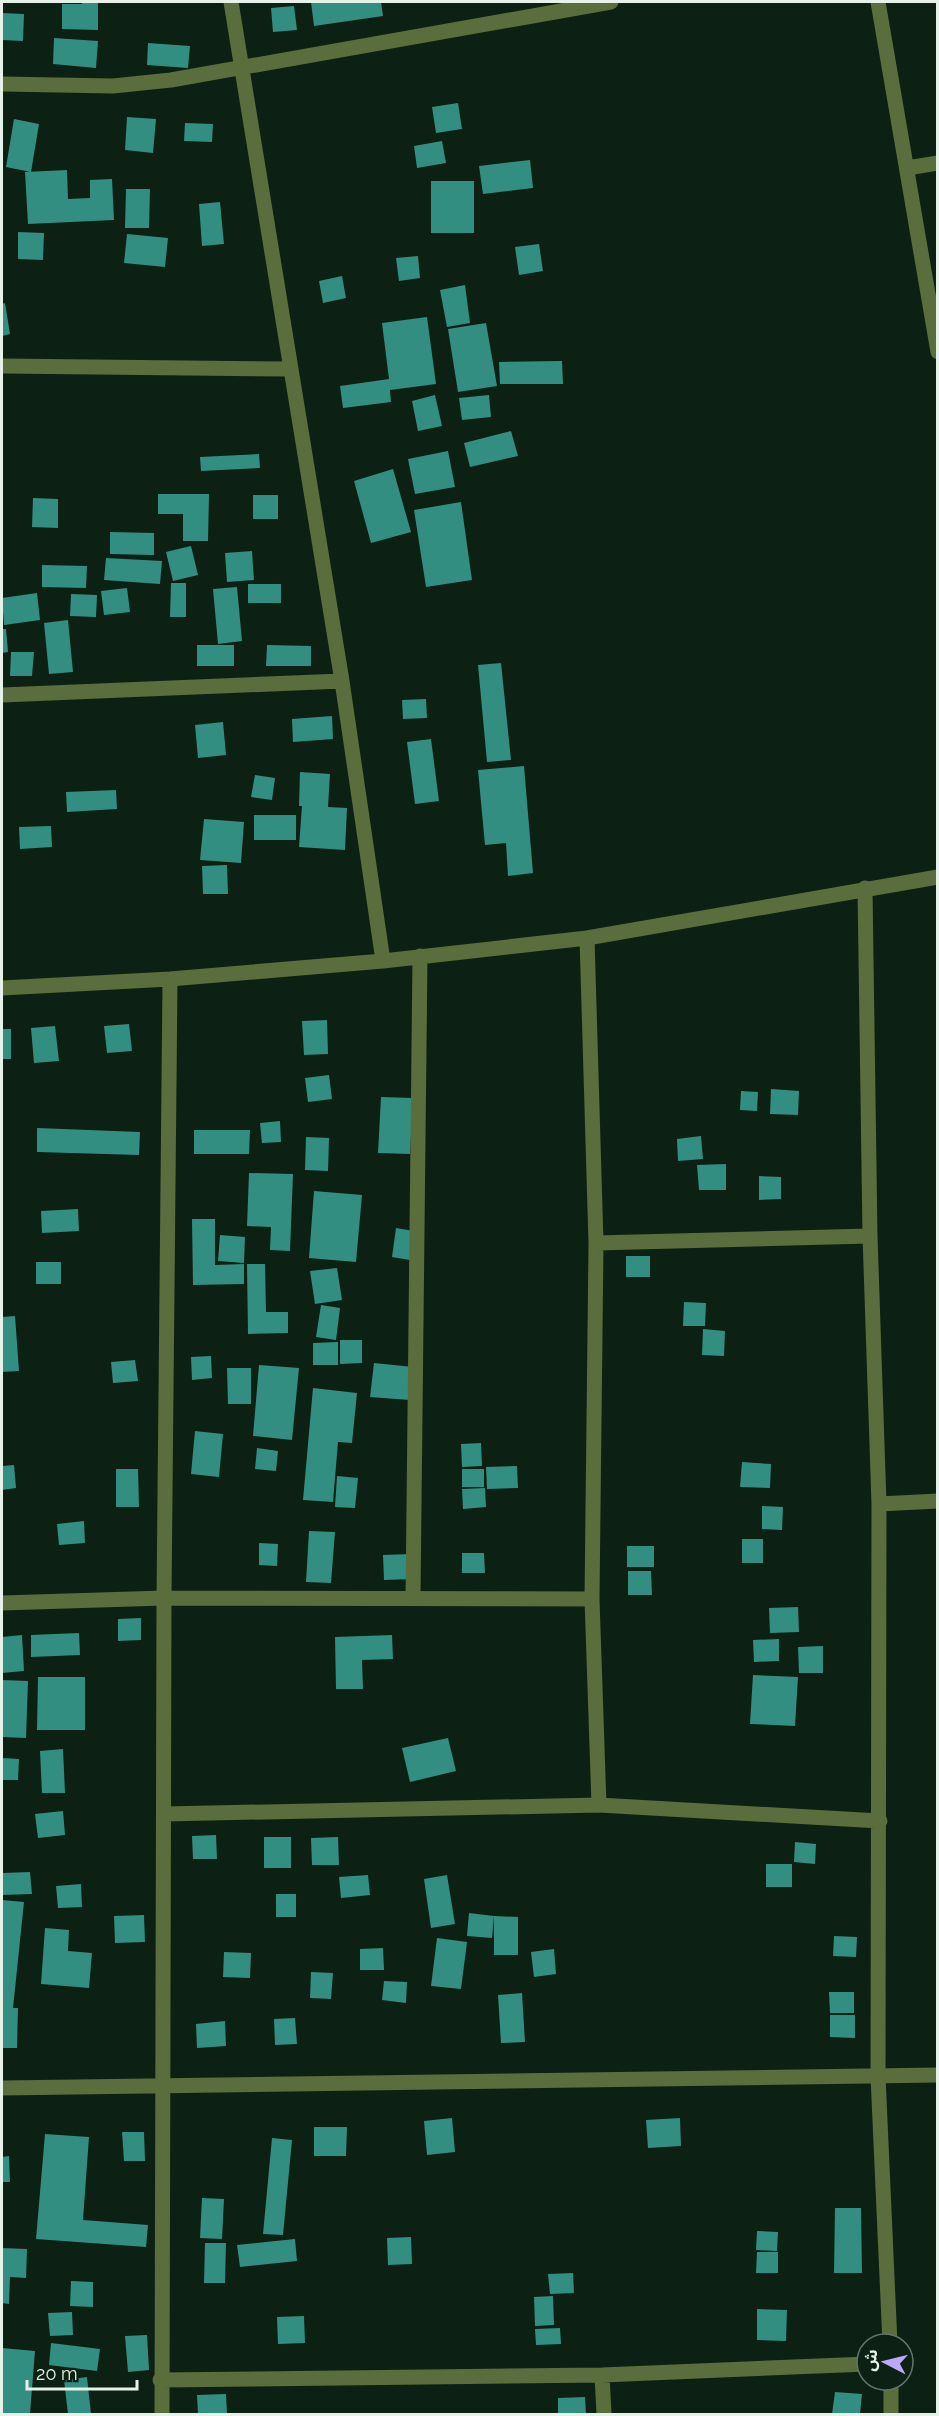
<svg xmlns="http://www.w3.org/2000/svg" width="939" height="2416" viewBox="0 0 939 2416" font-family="Raleway,'Noto Sans Arabic',sans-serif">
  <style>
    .building { fill: #338e82 }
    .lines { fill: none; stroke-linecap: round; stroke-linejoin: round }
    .minor { stroke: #5a6d3c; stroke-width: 15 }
  </style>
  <rect width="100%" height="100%" fill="#0d2014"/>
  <path class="building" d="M82,2H98V30L62,29V4H82Z
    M311,2H381L383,16L314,26Z
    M294,6L297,30L273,32L271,8Z
    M2,13L24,14L23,41L2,40Z
    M54,38L98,41L96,68L53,64Z
    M148,43L190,46L188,68L147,65Z
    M458,103L462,129L436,133L432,107Z
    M127,117L156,119L153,153L125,150Z
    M14,119L39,124L31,172L6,167Z
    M185,123L213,124L212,142L184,141Z
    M442,141L446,163L417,168L414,146Z
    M530,160L533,188L483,194L479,166Z
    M67,170L68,199L90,198V180L112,179L114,220L28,224L25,172Z
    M431,181H474V233H431Z
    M126,189H150L149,228H125Z
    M220,202L224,244L202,246L199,204Z
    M18,232L44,233L43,260L18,259Z
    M127,234L168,238L165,267L124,263Z
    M539,244L543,271L519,275L515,247Z
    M418,256L420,278L399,281L396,258Z
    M342,276L346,298L323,303L319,281Z
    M465,285L470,323L447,327L440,290Z
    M5,303L10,334L2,336V304Z
    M427,317L436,384L390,390L391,402L343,408L340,386L389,379L382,323Z
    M486,323L497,386L458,392L448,329Z
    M562,361L563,384H500L499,362Z
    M435,395L442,426L418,431L412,401Z
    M489,395L491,417L462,420L459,398Z
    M511,431L518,456L470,467L464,443Z
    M448,451L455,487L415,494L408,459Z
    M259,454L260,468L201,471L200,457Z
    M393,469L411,532L371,543L354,481Z
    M158,494H209L208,541H183V514H158Z
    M253,495H278V519H253Z
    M33,498L58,499V528L32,527Z
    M461,502L472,580L426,587L414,510Z
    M110,532L154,533V555L110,554Z
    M191,546L198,575L173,581L166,552Z
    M252,551L254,580L227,582L225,553Z
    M106,558L162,561L160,584L104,580Z
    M42,565L87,566L86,588L42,587Z
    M171,583H186V617H170Z
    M248,584H281V603H248Z
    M237,587L242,641L218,644L213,589Z
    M127,588L130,612L104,615L101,591Z
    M37,593L40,620L4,625L2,598Z
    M71,594L97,595L96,617L70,616Z
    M68,620L73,672L49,674L44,623Z
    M2,629H6L8,652L2,653Z
    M197,645H234V666H197Z
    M267,645L311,646V666H266Z
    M11,652H34L32,676H10Z
    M501,663L511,760L487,762L478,665Z
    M426,699L427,718L403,719L402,700Z
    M332,716L333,739L293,742L292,719Z
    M223,722L226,755L198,758L195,725Z
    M431,739L439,801L415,804L407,742Z
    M524,766L533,873L508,876L506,843L485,845L478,770Z
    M300,772L330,774L328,807L347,808L345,850L299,847L302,806H299Z
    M255,775L275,778L272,800L251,797Z
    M116,790L117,809L67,812L66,792Z
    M254,815H296V840H254Z
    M204,819L244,822L241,863L200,860Z
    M51,826L52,847L20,849L19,827Z
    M227,865L228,894H203L202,866Z
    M327,1020L328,1054L304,1055L302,1021Z
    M129,1024L132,1051L107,1053L104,1026Z
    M55,1026L59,1061L34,1063L31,1028Z
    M2,1029H11V1059H2Z
    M329,1075L332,1099L308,1102L305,1078Z
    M771,1089L799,1091L798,1115L770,1114Z
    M741,1091L758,1092L757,1111L740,1110Z
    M381,1097L413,1098L410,1154L378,1153Z
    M280,1121L281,1142L262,1143L260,1123Z
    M37,1128L140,1132L139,1155L37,1152Z
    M194,1130H250L249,1154H194Z
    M701,1136L703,1159L678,1161L677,1139Z
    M306,1137L329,1138L328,1171L305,1170Z
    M726,1164V1190H699L697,1165Z
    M249,1173L293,1174L290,1251L270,1250L271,1227L247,1226Z
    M759,1176L781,1177V1199L759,1200Z
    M314,1191L362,1195L356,1262L309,1258Z
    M78,1209L79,1231L42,1233L41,1211Z
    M192,1219H215V1265L244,1264V1284L193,1285Z
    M396,1228L414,1231L410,1260L392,1257Z
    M220,1235L245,1237L244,1263L218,1261Z
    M626,1256H650V1277H626Z
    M36,1262H61V1284H36Z
    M247,1264H265L266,1312H288V1333L248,1334Z
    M337,1268L342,1300L315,1304L310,1271Z
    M684,1302L706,1303L705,1326H683Z
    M321,1305L340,1308L336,1340L316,1337Z
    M15,1316L19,1371L2,1372V1317Z
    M703,1329L725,1331L724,1356L702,1355Z
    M340,1340H362V1363L340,1364Z
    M338,1342V1365H313V1343Z
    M211,1356L212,1378L192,1380L191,1357Z
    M135,1360L138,1381L113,1383L111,1362Z
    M374,1363L413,1367L410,1400L370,1397Z
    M259,1365L299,1368L292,1440L253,1436Z
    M227,1368H251V1404H228Z
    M313,1388L357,1393L352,1443L338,1442L333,1502L303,1500Z
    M195,1431L223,1434L219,1477L191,1474Z
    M481,1443L482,1466L462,1467L461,1444Z
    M257,1448L278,1451L276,1471L255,1469Z
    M742,1462L771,1464L770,1488L740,1487Z
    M14,1465L16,1488L2,1490V1466Z
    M517,1466L518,1488L487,1489L486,1467Z
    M116,1469H138L139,1507H116Z
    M462,1469H484V1487H462Z
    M337,1476L358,1478L355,1508L335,1507Z
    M485,1488L486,1507L463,1509L462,1489Z
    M762,1506L783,1507L782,1530L762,1529Z
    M84,1521L85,1543L59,1545L57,1524Z
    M309,1531L335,1532L331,1583L306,1582Z
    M742,1539H763V1563H742Z
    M259,1543L278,1544L277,1566L259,1565Z
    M627,1546H654V1567H627Z
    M462,1553H484L485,1573H462Z
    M411,1554L412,1579L384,1580L383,1555Z
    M628,1571H651L652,1595H628Z
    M798,1607L799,1632L770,1633L769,1608Z
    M141,1618V1640L118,1641V1619Z
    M79,1633L80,1655L31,1657V1635Z
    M22,1635L24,1671L2,1673V1637Z
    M392,1635L393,1659L362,1660L363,1689H336L335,1637Z
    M779,1639V1661L754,1662L753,1640Z
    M823,1646V1673H799L798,1647Z
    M753,1675L798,1677L795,1726L750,1724Z
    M38,1677H85V1730H37Z
    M2,1680L28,1681L26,1738L2,1737Z
    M448,1738L456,1771L410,1782L402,1748Z
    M63,1749L65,1793H42L40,1751Z
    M2,1758L19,1759L18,1780H2Z
    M63,1811L65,1835L38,1838L35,1814Z
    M216,1835L217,1859H193L192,1836Z
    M264,1837H291V1868H264Z
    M338,1837L339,1865H312L311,1838Z
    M795,1842L816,1844L815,1864L794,1862Z
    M766,1864H792V1887H766Z
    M30,1872L32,1894L2,1895V1873Z
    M368,1875L370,1895L341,1898L339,1877Z
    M447,1875L455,1924L431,1928L424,1879Z
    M81,1884L82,1907L58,1908L56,1886Z
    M276,1894H296V1917H276Z
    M2,1900L24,1902L13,2008H18L17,2048H2Z
    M469,1913L494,1916L492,1938L467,1936Z
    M144,1915L145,1942L115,1943L114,1916Z
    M494,1916L518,1917V1955H494Z
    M45,1928L69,1930L68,1951L92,1953L89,1988L41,1984Z
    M834,1936L857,1937L856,1957L833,1956Z
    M437,1938L467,1942L461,1989L431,1986Z
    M383,1948L384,1970H360V1949Z
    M554,1949L556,1974L534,1977L531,1952Z
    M224,1952L251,1953L250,1978L223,1977Z
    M311,1972L333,1973L331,1999L310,1998Z
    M384,1981L407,1982L406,2003L382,2000Z
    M829,1992H854V2013H830Z
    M522,1993L525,2042L501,2043L498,1995Z
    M830,2015H855V2038L830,2037Z
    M295,2018L297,2044L275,2045L274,2019Z
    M225,2021L226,2046L197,2048L196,2024Z
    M452,2118L455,2152L427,2155L424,2121Z
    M680,2118L681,2146L648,2148L646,2120Z
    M314,2127H347L346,2156H314Z
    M122,2132H144L145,2161H124Z
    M45,2134L89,2137L83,2220L148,2225L146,2247L36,2239Z
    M272,2138L292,2140L283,2235L263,2234Z
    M9,2156L10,2182H2V2157Z
    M202,2198L224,2199L222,2239L200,2238Z
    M835,2208H861L862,2273H834Z
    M757,2231L778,2232L777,2251L756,2250Z
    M411,2237L412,2264L388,2265L387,2238Z
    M295,2239L297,2261L240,2267L237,2245Z
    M205,2243H226L225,2283H204Z
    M2,2248L27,2249L26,2278L10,2277L9,2304L2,2303Z
    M757,2252H778V2273H756Z
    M573,2273L574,2293L550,2294L548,2274Z
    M71,2281L93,2282V2307L70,2306Z
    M553,2296L554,2325L535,2326L534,2297Z
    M757,2309L787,2310L786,2341L757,2340Z
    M72,2312L73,2335L50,2336L48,2313Z
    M304,2316L305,2343L278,2344L277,2317Z
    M560,2328L561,2344L536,2345L535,2329Z
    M147,2335L149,2370L128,2372L125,2336Z
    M51,2343L100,2349L97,2371L49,2365Z
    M2,2348L35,2351L30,2414H2Z
    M87,2377L91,2414H68L64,2380Z
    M835,2392L862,2394L860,2414H832Z
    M226,2394L227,2414H198L197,2395Z
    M585,2397L586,2414H558V2398Z"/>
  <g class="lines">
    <path class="minor" d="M231,2L342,681L383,961
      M878,2L938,352
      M3,84L113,86L171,80L611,2
      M907,168L938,163
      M2,366L289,369
      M2,695L342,681
      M865,888L870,1236L879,1504L878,2076L890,2344
      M587,938L596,1243L592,1599L599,1805
      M2,988L170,979L383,961L587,938L938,877
      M596,1243L870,1236
      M879,1504L938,1501
      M413,1598L420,956
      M2,1603L164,1598L592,1599
      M164,1814L599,1805L880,1821
      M2,2088L938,2075
      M602,2375L604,2414
      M160,2380L602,2375L867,2364
      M891,2380V2414
      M162,2414L164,1598L170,979"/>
  </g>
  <rect width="939" height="2416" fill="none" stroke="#e6f2e9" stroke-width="6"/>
  <g transform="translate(885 2362) rotate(277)"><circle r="28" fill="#0d2014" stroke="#647469" stroke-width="1.5"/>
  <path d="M0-4.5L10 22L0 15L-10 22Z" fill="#bca9f5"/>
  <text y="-9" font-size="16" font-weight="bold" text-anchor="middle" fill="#e6f2e9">ش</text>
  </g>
  <path d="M27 2380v9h110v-9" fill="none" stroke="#e6f2e9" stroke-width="3"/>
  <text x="36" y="2380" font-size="18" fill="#e6f2e9" stroke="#0d2014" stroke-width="4.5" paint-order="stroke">20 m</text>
</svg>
